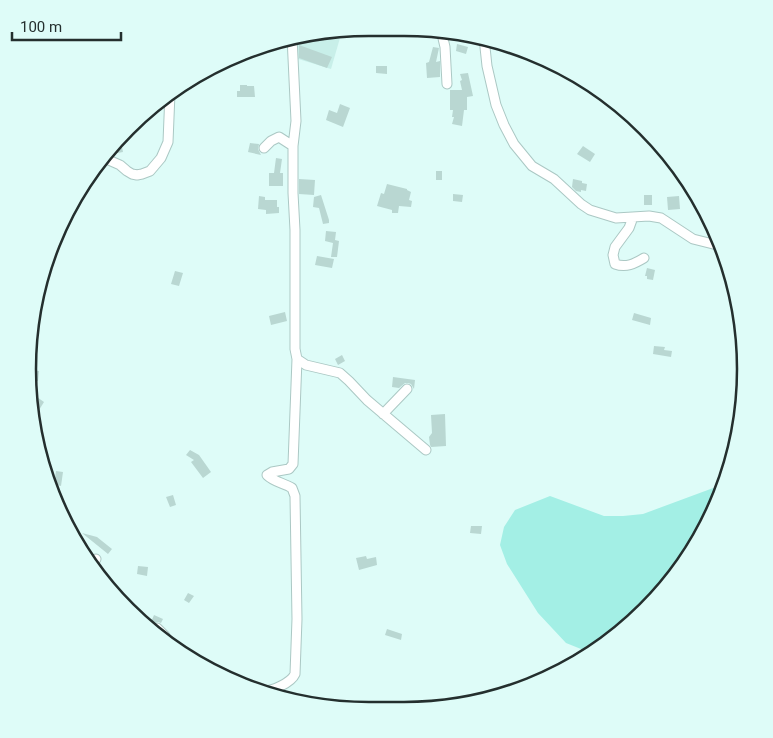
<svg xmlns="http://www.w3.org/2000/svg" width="773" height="738" viewBox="0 0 773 738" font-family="Roboto,sans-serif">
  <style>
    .built { fill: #c8efe9 }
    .green { fill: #a3efe5 }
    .building { fill: #b9d7d2 }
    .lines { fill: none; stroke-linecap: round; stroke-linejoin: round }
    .minor-casing { stroke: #abc8c4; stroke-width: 11 }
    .minor { stroke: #fff; stroke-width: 9 }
    .rim { fill: none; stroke: #242f2e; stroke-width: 2.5 }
  </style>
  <rect width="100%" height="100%" fill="#defcf8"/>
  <path class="built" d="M342,31L331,69L295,58L294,37L302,34Z"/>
  <path class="green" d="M724,484L710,520L675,577L629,626L591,653L566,643L538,613L507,564L500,545L504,527L515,510L550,496L604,516H623L643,514Z"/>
  <path class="building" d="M457,44L468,47L466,54L456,51Z
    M299,45L332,57L327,68L299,58Z
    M433,47L439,48L436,62L440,61V77L427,78L426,63L429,62Z
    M376,66H387V74L376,73Z
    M468,73L473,96L467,97V110H464L462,126L452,124L454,117H452L453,110H450V90H462L460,81L462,80L460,74Z
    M240,85H247V86H254L255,97H237V91H240Z
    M340,104L350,108L343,127L326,120L329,110L337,113Z
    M120,137L123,152L112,154L110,146Z
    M250,143L259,144L258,149L261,155L248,152Z
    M583,146L595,154L590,162L577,154Z
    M276,158L282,159L280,173H283V186H269V173H274Z
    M436,171H442V180H436Z
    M299,179L315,180L314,195L299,194Z
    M573,179L582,181V183L587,184L586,191L581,190V192L576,191L572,187Z
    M387,184L407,189V190L411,192L409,200L412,201L411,207L399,206L398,213H392V210L377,206L381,193L384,194Z
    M453,194L463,195L462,202L453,201Z
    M321,195L329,220V223L323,224L319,208L313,207L314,197Z
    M644,195H652V205H644Z
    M259,196L265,197V200H277V207H279V213L266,214V210L258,209Z
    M679,196L680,209L668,210L667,197Z
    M326,231L336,232L335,240L339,241L337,257H331L333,243L325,241Z
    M317,256L334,259L332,268L315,265Z
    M647,268L655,270L653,280L647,279V276H645Z
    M175,271L183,273L179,286L171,284Z
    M285,312L287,321L271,325L269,316Z
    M634,313L651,318L650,325L632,320Z
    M654,346L665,347L664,350L672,351L671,357L653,354Z
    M342,355L345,361L338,365L335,359Z
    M30,370L39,371L38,381L30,380Z
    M393,377L415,380L414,389L411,384L408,383H405L399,388L392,387Z
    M34,395L44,402L39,410L30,403V401Z
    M445,414L446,446L431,447L430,445L429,437L432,433L431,415Z
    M190,450L199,455L211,472L203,478L191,462L194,460L186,455Z
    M56,471L63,472L61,486L54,484Z
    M173,495L176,505L170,507L166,497Z
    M471,526H482L481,534L470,533Z
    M82,533L97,537L112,549L108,554Z
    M86,542L88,548L80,550L77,545Z
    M366,556L367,559L376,557L377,565L359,570L356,558Z
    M138,566L148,567L147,576L137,574Z
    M188,593L194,596L189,603L184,600Z
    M154,615L163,619L161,623L158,622L153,623L151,622Z
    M387,629L402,634L401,640L385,635Z"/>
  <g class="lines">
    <defs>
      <path id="minor" d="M442,34L445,47L447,84
        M292,37L296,121L293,146V193L295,230V349L297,359L306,365L340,373L349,381L367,400L426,450
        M484,38L487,66L496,105L504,125L514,144L532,166L554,179L581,204L590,210L616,218L649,216L661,218L693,239L721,246
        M264,148L271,141L279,137L293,146
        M103,157L104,158L120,165L127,171L132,174L137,175L142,174L150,171L161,158L168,142L170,93
        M633,217L629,228L615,247L613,255L615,264C626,268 634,264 644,258
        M383,414L407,389
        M89,561L96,559
        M157,628L165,636L169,644
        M237,684C245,686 253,690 261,691C271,692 291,683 295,674L297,619L295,496L292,488C284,483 274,482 267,475L272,472L289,469L293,464L297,359"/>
    </defs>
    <use href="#minor" class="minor-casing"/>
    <use href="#minor" class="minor"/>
  </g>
  <path d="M0 0H773V738H0ZM369 36H404A333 333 0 0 1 737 369V369A333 333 0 0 1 404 702H369A333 333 0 0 1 36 369V369A333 333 0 0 1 369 36Z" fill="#defcf8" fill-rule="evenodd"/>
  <path class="rim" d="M369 36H404A333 333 0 0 1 737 369V369A333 333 0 0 1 404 702H369A333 333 0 0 1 36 369V369A333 333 0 0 1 369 36Z"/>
  <path d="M12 32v8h109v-8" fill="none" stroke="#242f2e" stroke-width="2.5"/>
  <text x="20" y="32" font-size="15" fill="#242f2e" stroke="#defcf8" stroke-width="4" paint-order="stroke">100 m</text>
</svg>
